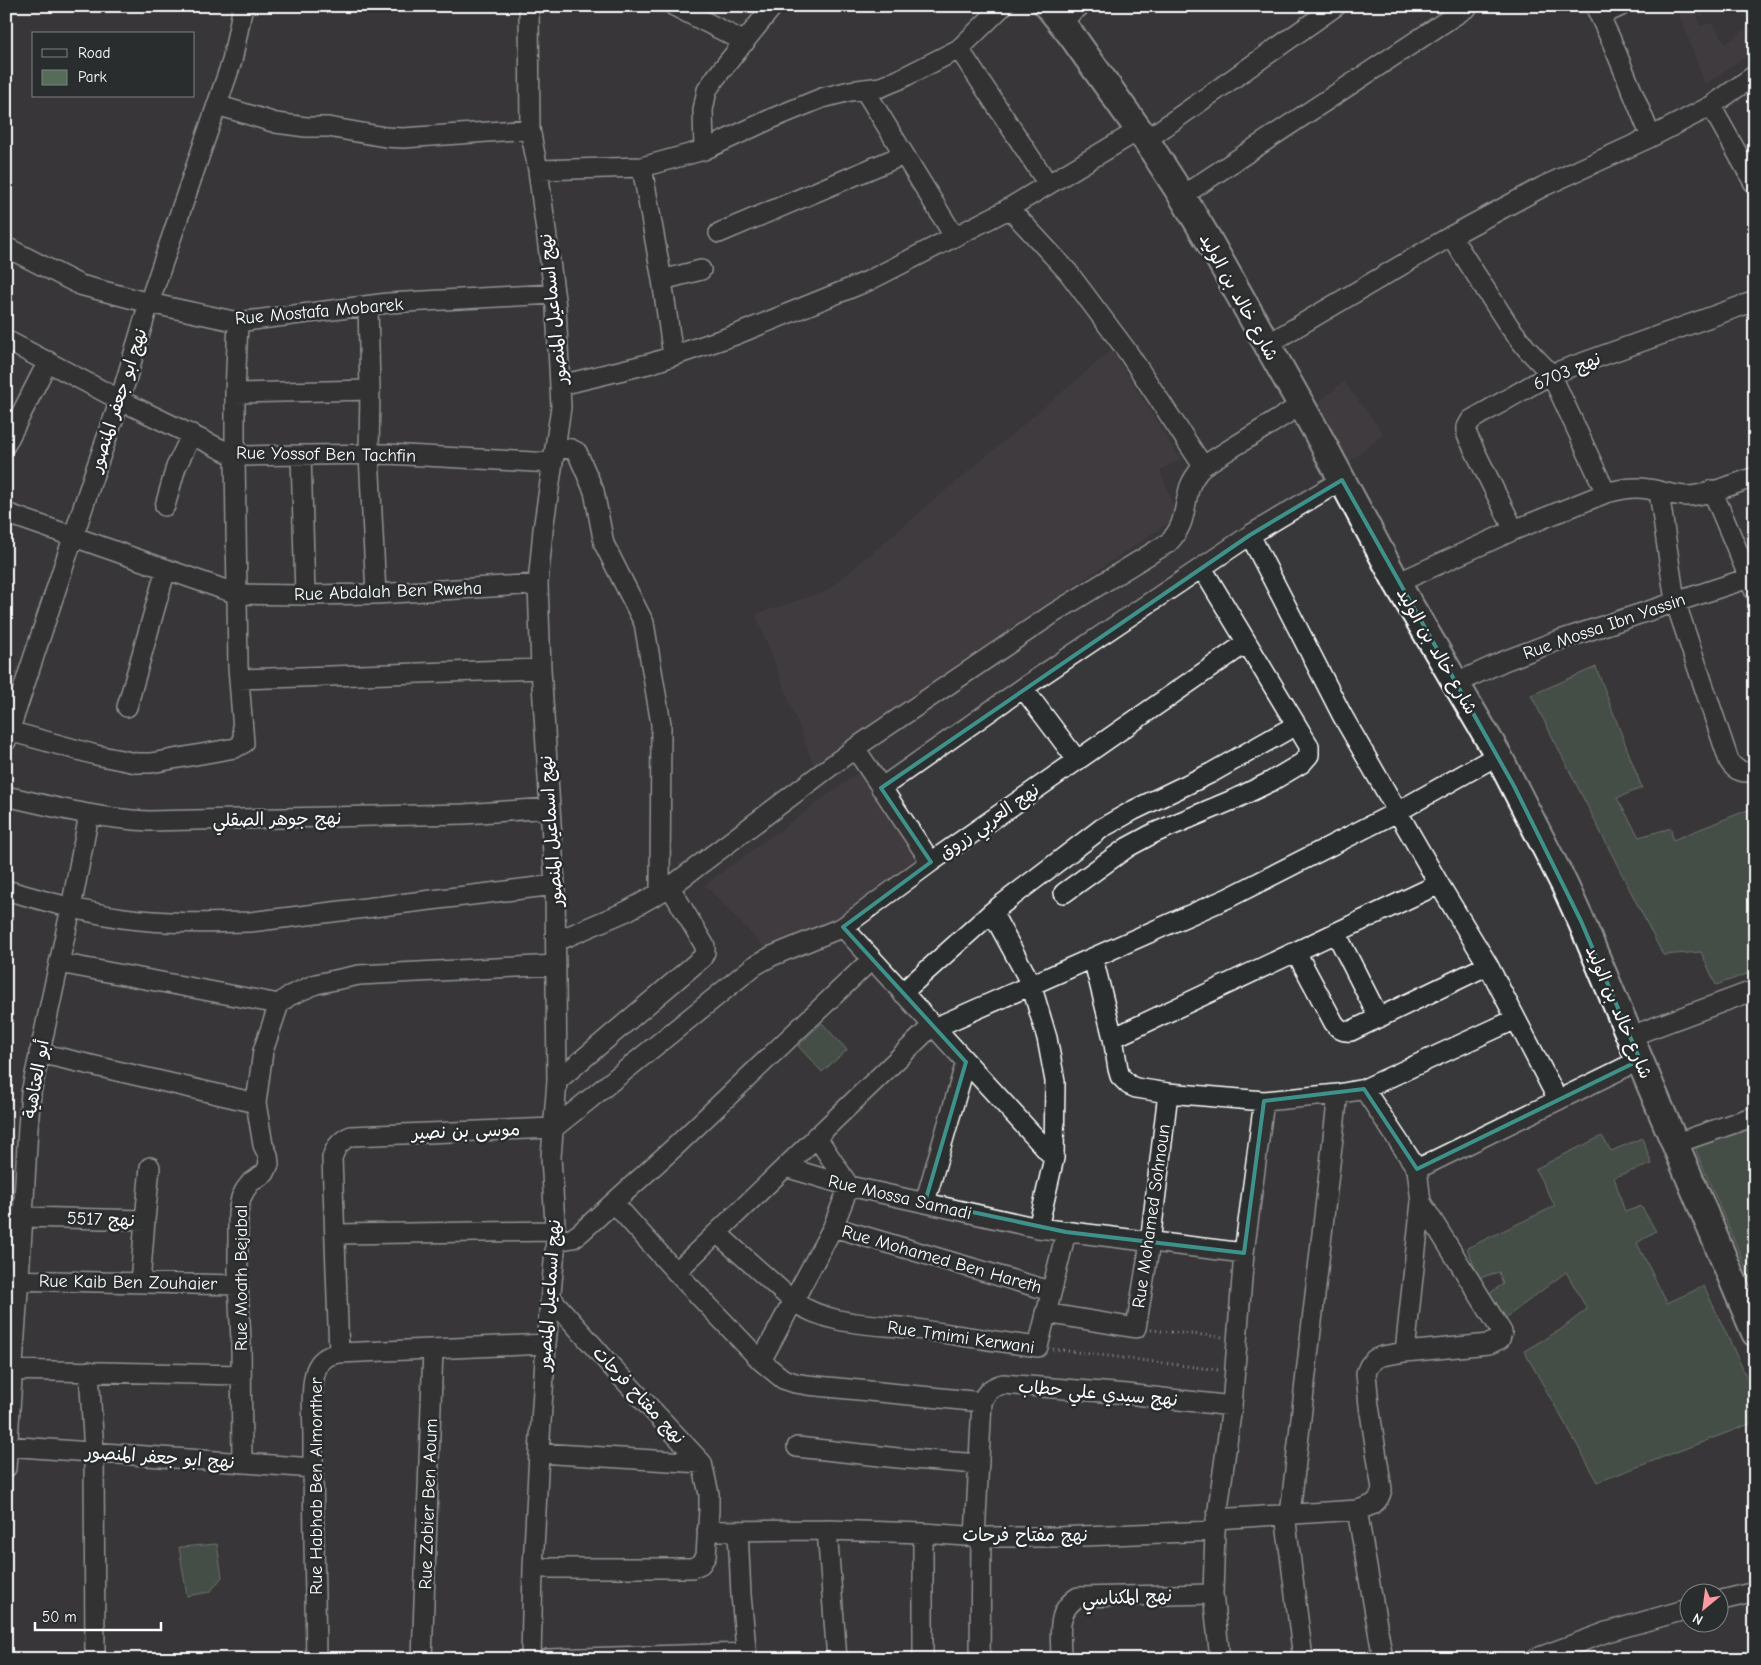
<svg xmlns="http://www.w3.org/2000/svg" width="1761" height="1665" viewBox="0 0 1761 1665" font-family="'Comic Neue','Playpen Sans Arabic',sans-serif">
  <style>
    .built { fill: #494346 }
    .green { fill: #556c59; stroke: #aab6ac }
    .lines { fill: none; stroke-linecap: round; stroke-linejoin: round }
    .street-casing { stroke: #fff; stroke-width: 22 }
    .secondary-casing { stroke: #fff; stroke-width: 30 }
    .path { stroke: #fff; stroke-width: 3; stroke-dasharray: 1 4; stroke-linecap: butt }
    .street { stroke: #2a2d2e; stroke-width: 19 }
    .secondary { stroke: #2a2d2e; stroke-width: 26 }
    .marked { fill: none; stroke: #3f918b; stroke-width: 4; stroke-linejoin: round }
    .labels { text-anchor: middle; stroke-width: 5; stroke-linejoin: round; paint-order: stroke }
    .street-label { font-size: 18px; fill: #fff; stroke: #2a2d2e }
  </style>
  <rect width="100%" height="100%" fill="#383739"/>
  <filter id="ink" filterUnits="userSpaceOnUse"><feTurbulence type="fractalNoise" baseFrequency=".02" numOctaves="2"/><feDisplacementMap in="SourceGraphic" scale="10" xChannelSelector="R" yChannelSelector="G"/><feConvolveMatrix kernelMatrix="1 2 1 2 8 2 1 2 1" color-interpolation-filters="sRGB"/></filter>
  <g filter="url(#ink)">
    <path class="built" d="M1695,6H1715L1700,16L1695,9L1700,26L1712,23L1726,44L1755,22V50L1705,84L1679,13Z
      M1112,350L1180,459L1160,470L1177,517L996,638L814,765L756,614L827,591Z
      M1344,382L1384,434L1349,462L1313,407Z
      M865,768L923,861L840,921L769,952L705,885Z"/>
    <path class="green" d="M1596,667L1642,788L1617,798L1639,837L1671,828L1673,840L1755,807V971L1716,985L1701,952L1663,955L1531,695Z
      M822,1023L847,1050L822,1072L798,1046Z
      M1755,1123V1290L1696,1151V1147Z
      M1602,1136L1611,1151L1642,1138L1652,1164L1614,1177L1625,1212L1641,1206L1656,1231L1637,1243L1667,1303L1704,1286L1755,1395V1422L1598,1482L1524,1351L1560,1330L1587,1309L1566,1272L1503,1320L1487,1295L1503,1284L1499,1272L1479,1278L1467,1248L1555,1206L1535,1169Z
      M217,1544L222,1577L210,1592L187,1596L179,1547Z"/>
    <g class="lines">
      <defs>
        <path id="street" d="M529,6L530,129L538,170L556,307L561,407L543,530L538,584L541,669L555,885L557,1081L551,1157L556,1241L546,1344L539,1453L533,1568L531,1659
          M674,6L745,42
          M1595,6L1612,42L1651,137L1711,106L1755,75
          M1600,16L1621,6
          M1061,21L1080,6
          M959,49L1048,184
          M864,89L954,236
          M217,105L276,123L306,127H328L385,137L403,138L530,129
          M1711,106L1755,185
          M1146,140L1336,6
          M704,150L703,110L707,90L716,77L773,6
          M642,167L662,280L673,356
          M538,170L642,167L704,150L773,118L822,98L850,91L881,87L898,80L959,49L1003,6
          M1182,196L1469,6
          M1009,208L1068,272L1127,351L1203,466
          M719,233L903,155
          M6,247L80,285L149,303L238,322L388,303L554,294
          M662,280L701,270
          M6,340L120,400L235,456L387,454L552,463
          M1266,345L1451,236L1544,186L1651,137
          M561,385L652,363L735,335L868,281L999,214L1139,130
          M370,390L369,454L376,594
          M235,393L370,390L368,306
          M6,444L48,361
          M555,447L571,449L577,452L594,491L604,544L644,623L661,724L660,892
          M301,455L305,595
          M1712,490L1755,592
          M1659,492L1675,601L1729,761C1735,771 1744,774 1755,771
          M1606,493C1620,489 1634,486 1648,489C1662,491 1673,496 1687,496C1706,496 1736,483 1755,477
          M165,506L176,467L192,434
          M6,513L237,594L305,595L376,594L538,584
          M1514,530L1467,435V427L1471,420L1551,374L1755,301
          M1250,535L1342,715L1439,884L1488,965L1558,1100
          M1397,583L1514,530L1606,493L1551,374L1527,349L1509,326L1451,236
          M239,679L541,669
          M1456,683L1504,661L1554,642L1755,576
          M1023,688L1077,760
          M127,707L166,569
          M9,731L96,755L136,763H151L235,748L244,743L238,667L235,456V393L238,322
          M6,741L93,477L120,400L149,303L232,61L243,6
          M855,748L931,862
          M881,788L1023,688L1250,535L1342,480
          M6,796C54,807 100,819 149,821L464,814L550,808
          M6,890C45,901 83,912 123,918C165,924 208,923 250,922L555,885
          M1064,893L1128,847L1154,833L1235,799L1270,782L1302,763L1309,755V746L1202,568
          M992,912L1031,984L1047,1038L1055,1081L1054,1158L1038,1228
          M843,927L1054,1158
          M1336,933L1379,1018
          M557,941L627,911L670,887L855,748L1054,613L1168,543C1187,524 1183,508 1190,486C1193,478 1198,472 1203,466L1301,405
          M1296,952L1334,1023C1339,1029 1342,1032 1351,1031L1488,965
          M1093,958L1113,1038L1118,1069L1120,1076L1129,1085L1136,1088L1168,1093L1264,1101L1338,1094L1364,1089L1516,1019
          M59,963L279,1004
          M902,993L992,912L1102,828L1134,810L1211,773L1296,725
          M934,1028L1228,898L1397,812L1498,755
          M1631,1036L1755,990
          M1113,1038L1439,884
          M39,1053L256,1103
          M557,1081L702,958L705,952V946L670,887
          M1364,1089L1417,1169L1421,1202L1405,1352
          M1674,1144L1755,1116
          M785,1167L849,1186L1038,1228L1244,1253
          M1417,1169L1640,1060
          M925,1202L966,1062
          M614,1203L676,1272L761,1361L783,1379L795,1383L807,1385L982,1402
          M23,1217L145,1220L140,1283
          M145,1220L150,1167
          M833,1227L1050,1291
          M717,1233L793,1301C831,1328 879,1323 923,1330C962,1336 999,1342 1038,1347L1066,1232
          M336,1234L555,1231
          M556,1241L573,1238L580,1233L677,1145L872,959
          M676,1272L932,1026
          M7,1280L238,1285
          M1045,1313L1136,1328L1150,1243L1168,1093
          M339,1353L332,1158C335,1148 340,1140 351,1136L554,1128L754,966L772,956L843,927L931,862L1246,643
          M761,1361L833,1227L849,1186L816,1136
          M6,1370L241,1375
          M89,1371L94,1452L95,1659
          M6,1446L313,1468
          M797,1447L898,1458L979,1464
          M539,1453L702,1463
          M242,1463L241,1340L238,1285V1213L241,1198L245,1190L251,1182L265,1173L269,1164L268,1155L263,1145L256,1103L263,1051L279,1004L289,996L316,984L359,975L556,965
          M6,1468L23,1217L28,1127L31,1093L71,908L89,815
          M1357,1510L1383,1659
          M1285,1514L1303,1659
          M1290,1514L1338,1094
          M1216,1519L1357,1510C1371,1506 1379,1504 1382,1489L1369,1406L1366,1373L1369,1366L1375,1359L1382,1356L1405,1352L1489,1344L1500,1339L1502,1332L1421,1202
          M827,1530L837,1659
          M707,1531L827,1530L923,1533L981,1537H1056L1215,1531
          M738,1531L741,1595L747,1659
          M975,1537L982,1402C986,1391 992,1387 1003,1384L1127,1394L1232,1406
          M533,1568H692L701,1564L706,1556L709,1510V1494L702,1463L612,1367L551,1298
          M1718,1601L1755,1592
          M316,1659C315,1585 313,1512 313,1438C313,1420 310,1387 316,1370C320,1359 328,1355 339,1353L546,1344
          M422,1659L433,1349
          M548,1659L747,1653
          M923,1659V1533
          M980,1659L981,1537
          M1061,1659C1061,1635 1055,1611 1078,1597L1213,1594
          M1220,1659L1213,1594L1215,1531L1232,1406L1244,1253L1264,1101
          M1534,1659L1607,1632L1688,1609"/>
        <path id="secondary" d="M1048,6L1072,36L1146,140L1182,196L1209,241L1317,433L1397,583L1498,755L1564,884L1581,921L1755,1333"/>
      </defs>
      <use href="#street" class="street-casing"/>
      <use href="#secondary" class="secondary-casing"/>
      <path class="path" d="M1151,1330L1222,1337
        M1053,1349L1218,1370"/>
      <use href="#street" class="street"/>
      <use href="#secondary" class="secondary"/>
    </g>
  </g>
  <path d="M0 0H1761V1665H0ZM1342,480L1514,786L1581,921L1640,1060L1417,1169L1364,1089L1264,1101L1244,1253L1066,1232L925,1202L966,1062L843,927L931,862L881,788L1250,535Z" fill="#383739" fill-opacity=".55" fill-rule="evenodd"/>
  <path class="marked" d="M1342,480L1514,786L1581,921L1640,1060L1417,1169L1364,1089L1264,1101L1244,1253L1066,1232L925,1202L966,1062L843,927L931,862L881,788L1250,535Z"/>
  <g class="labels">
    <g class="street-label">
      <text transform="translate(1239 297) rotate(61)" y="6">شارع خالد بن الوليد</text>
      <text transform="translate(553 309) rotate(-96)" y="6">نهج اسماعيل المنصور</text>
      <text transform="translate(319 311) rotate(-5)" y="6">Rue Mostafa Mobarek</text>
      <text transform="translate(1567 371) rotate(-23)" y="6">نهج 6703</text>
      <text transform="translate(118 400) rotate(-72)" y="6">نهج ابو جعفر المنصور</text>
      <text transform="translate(326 454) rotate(1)" y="6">Rue Yossof Ben Tachfin</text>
      <text transform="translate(388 591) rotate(-2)" y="6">Rue Abdalah Ben Rweha</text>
      <text transform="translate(1604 626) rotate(-19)" y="6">Rue Mossa Ibn Yassin</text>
      <text transform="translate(1437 651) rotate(60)" y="6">شارع خالد بن الوليد</text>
      <text transform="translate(277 819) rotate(-1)" y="6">نهج جوهر الصقلي</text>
      <text transform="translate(989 821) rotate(-35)" y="6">نهج العربي زروق</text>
      <text transform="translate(551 831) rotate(-94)" y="6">نهج اسماعيل المنصور</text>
      <text transform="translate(1619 1012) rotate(67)" y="6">شارع خالد بن الوليد</text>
      <text transform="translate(36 1079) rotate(-80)" y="6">أبو العتاهية</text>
      <text transform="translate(466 1131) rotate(-2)" y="6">موسى بن نصير</text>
      <text transform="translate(900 1197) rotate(13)" y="6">Rue Mossa Samadi</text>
      <text transform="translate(1151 1216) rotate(-82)" y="6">Rue Mohamed Sohnoun</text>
      <text transform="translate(101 1219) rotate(2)" y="6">نهج 5517</text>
      <text transform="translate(942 1259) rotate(16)" y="6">Rue Mohamed Ben Hareth</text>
      <text transform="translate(241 1278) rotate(-90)" y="6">Rue Moath Bejabal</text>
      <text transform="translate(128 1282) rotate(1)" y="6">Rue Kaib Ben Zouhaier</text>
      <text transform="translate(549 1295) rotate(-86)" y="6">نهج اسماعيل المنصور</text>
      <text transform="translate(961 1337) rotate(8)" y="6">Rue Tmimi Kerwani</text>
      <text transform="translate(1098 1393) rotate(5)" y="6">نهج سيدي علي حطاب</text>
      <text transform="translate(639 1395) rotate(47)" y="6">نهج مفتاح فرحات</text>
      <text transform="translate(160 1457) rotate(4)" y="6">نهج ابو جعفر المنصور</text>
      <text transform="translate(316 1486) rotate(-90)" y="6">Rue Habhab Ben Almonther</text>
      <text transform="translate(428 1504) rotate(-88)" y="6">Rue Zobier Ben Aoum</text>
      <text x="1025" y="1541">نهج مفتاح فرحات</text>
      <text transform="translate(1127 1597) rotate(-3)" y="6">نهج المكناسي</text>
    </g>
  </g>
  <rect width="1761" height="1665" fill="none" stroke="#2a2d2e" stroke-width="25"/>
  <rect x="12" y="12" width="1736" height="1640" fill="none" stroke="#fff" stroke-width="2" filter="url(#ink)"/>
  <rect x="32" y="32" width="162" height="65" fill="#2a2d2e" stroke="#7f8182"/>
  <rect x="42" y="49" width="25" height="8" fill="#2a2d2e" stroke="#7f8182"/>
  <text x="78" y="58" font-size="15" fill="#ffffff">Road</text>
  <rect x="42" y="70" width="25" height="15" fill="#556c59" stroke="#7f8182"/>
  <text x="78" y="82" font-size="15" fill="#ffffff">Park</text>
  <g transform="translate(1704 1608) rotate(209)"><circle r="24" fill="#2a2d2e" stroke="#7f8182"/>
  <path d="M0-4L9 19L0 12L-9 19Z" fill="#ff9aa2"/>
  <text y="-8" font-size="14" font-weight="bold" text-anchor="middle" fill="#ffffff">N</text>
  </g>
  <path d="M35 1622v8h126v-8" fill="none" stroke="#ffffff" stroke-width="2.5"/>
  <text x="42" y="1622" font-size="15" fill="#ffffff" stroke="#2a2d2e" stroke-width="4" paint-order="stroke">50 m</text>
</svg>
